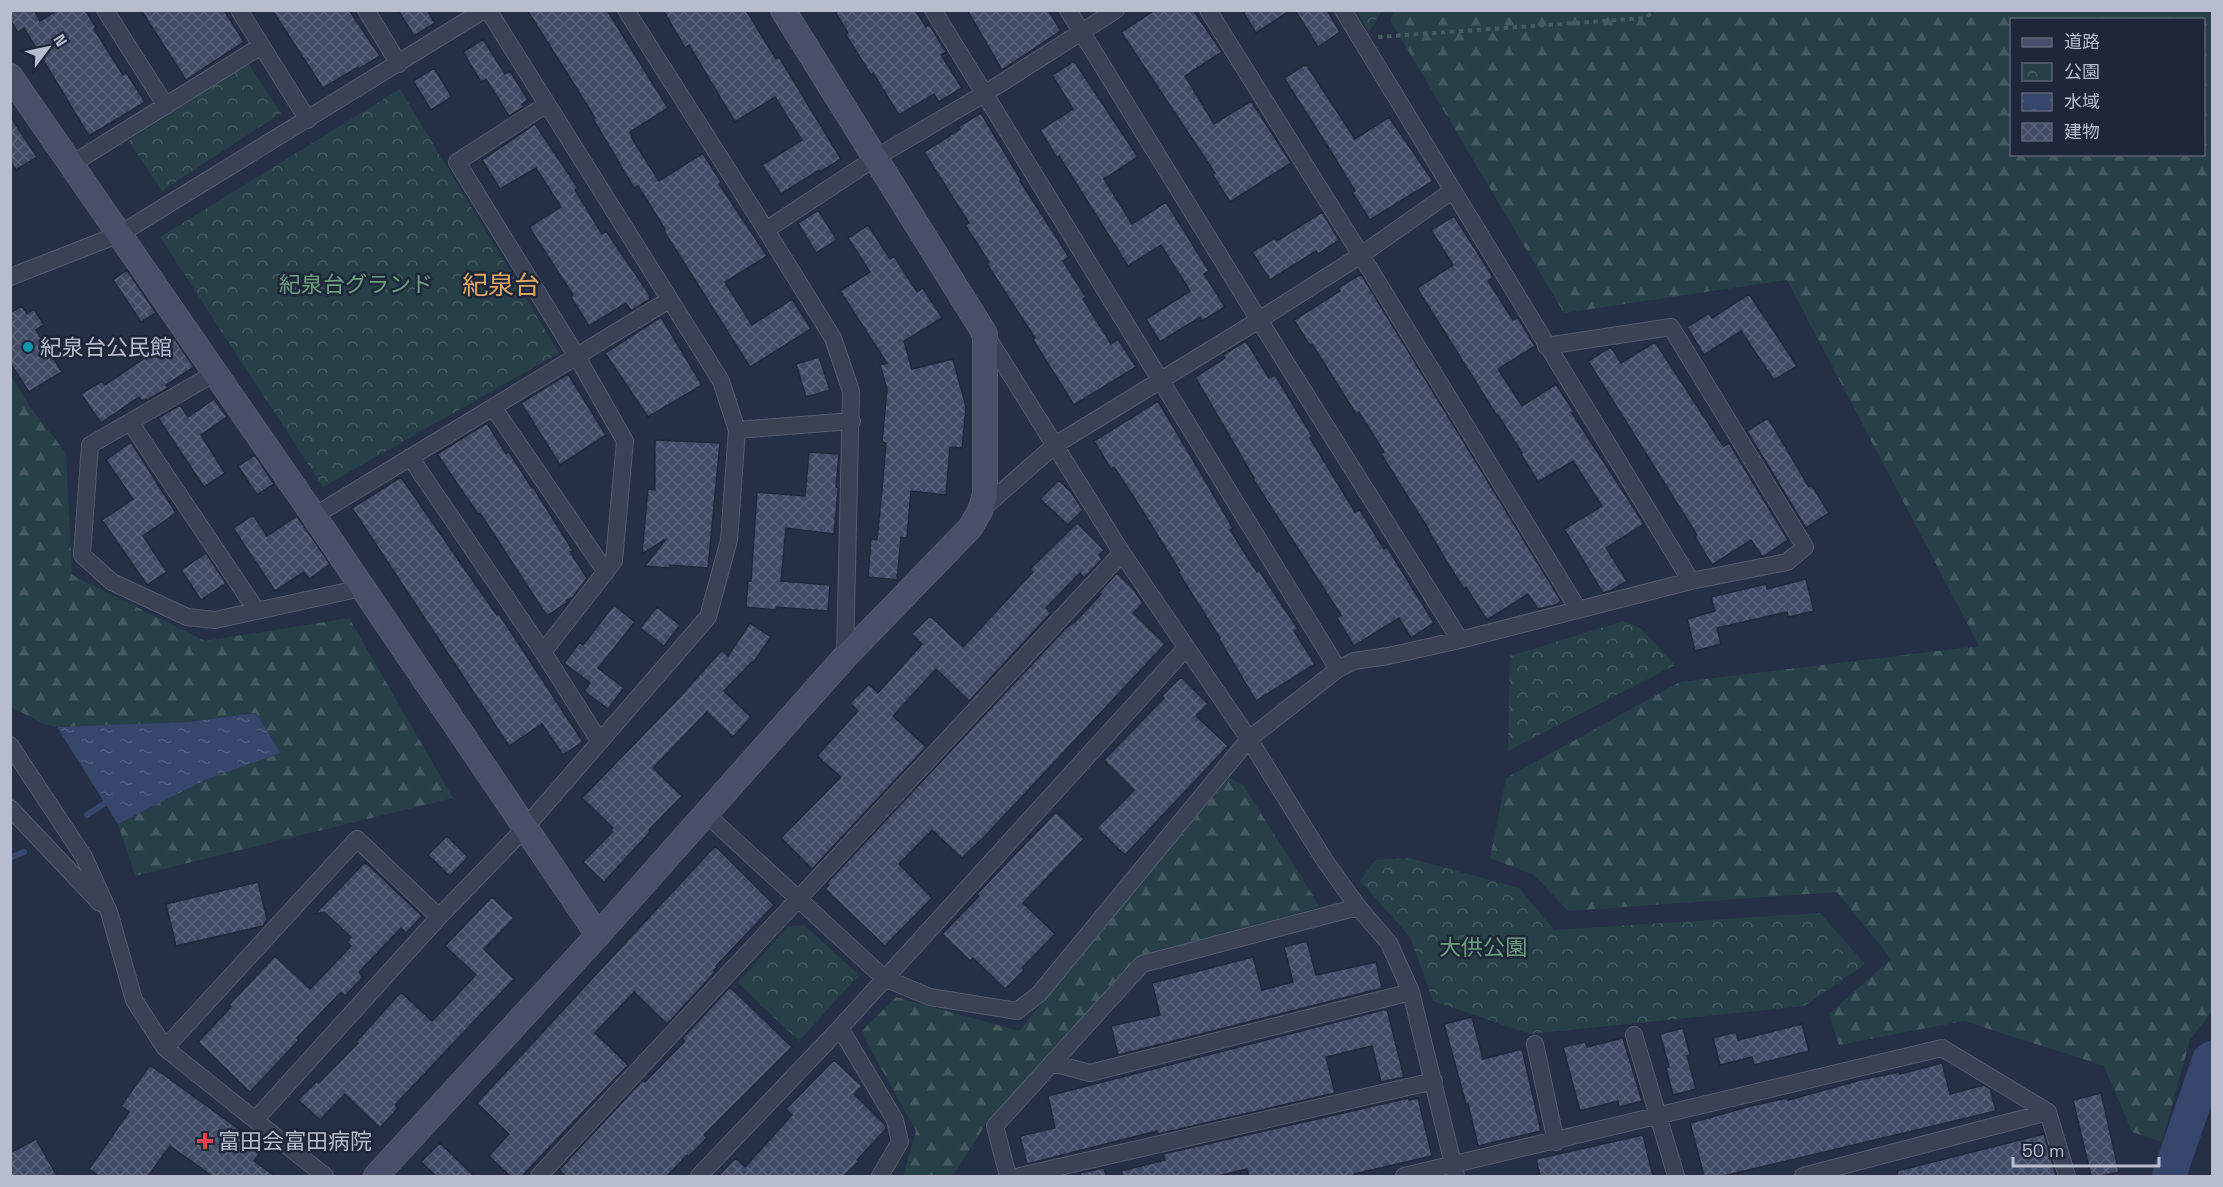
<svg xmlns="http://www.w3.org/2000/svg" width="2223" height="1187" viewBox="0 0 2223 1187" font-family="'Space Grotesk','Noto Sans JP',sans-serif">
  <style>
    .forest { fill: url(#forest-firs); fill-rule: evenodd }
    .park { fill: url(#park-crowns) }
    .water { fill: url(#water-ripples) }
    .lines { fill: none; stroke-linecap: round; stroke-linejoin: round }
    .stream { stroke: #36466c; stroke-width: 6 }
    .river { stroke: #36466c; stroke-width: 34 }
    .building { fill: url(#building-cross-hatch); stroke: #20293c; stroke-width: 1.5 }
    .street-casing { stroke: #555d6f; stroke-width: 18 }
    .secondary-casing { stroke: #555d6f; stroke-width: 26 }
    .path { stroke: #455c62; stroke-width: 4; stroke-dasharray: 4.5 4.5; stroke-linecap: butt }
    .street { stroke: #3a4255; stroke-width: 16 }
    .secondary { stroke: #475068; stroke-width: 24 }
    .culture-dot { fill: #0f9aa8; stroke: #1e273a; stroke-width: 2 }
    .health-dot { fill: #e0444e; stroke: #1e273a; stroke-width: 2 }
    .labels { text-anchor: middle; stroke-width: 5; stroke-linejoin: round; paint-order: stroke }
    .park-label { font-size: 22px; fill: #6ca17e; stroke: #1e273a }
    .poi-label { font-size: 22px; fill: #b7bdce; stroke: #1e273a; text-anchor: start }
    .quarter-label { font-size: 26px; fill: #e0a661; stroke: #1e273a }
  </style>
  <defs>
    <pattern id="forest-firs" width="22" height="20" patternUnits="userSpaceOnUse" patternTransform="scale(1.5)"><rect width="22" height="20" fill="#273f46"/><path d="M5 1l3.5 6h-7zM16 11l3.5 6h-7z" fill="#445960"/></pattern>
    <pattern id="park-crowns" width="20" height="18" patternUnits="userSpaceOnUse" patternTransform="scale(1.5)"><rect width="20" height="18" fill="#273f46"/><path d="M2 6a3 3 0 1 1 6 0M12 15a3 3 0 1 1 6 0" fill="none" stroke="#445960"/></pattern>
    <pattern id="water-ripples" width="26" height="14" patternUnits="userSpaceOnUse" patternTransform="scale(1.5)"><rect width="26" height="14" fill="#36466c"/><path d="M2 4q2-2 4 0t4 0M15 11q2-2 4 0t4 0" fill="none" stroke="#515f80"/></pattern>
    <pattern id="building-cross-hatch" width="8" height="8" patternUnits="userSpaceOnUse" patternTransform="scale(1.5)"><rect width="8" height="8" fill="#414b66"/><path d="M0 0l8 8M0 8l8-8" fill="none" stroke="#5a637b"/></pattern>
  </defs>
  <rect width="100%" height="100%" fill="#252f45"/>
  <path class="forest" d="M1394,11H2212V1011L2190,1040L2162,1142L2132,1132L2104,1066L1964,1021L1839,1045L1829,1014L1891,959L1837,892L1568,911L1534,875L1490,858L1506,778L1680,682L1979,646L1787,280L1564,313L1390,20ZM2012,20H2204V154H2012Z
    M10,374L30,407L66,453L72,575L205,641L349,618L453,798L135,876L118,824L205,780L281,753L256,713L188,722L57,727L44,724L11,707Z
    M1229,778L1243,785L1320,907L1140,956L987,1122L953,1176H903L916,1131L861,1032L896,997L1019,1031Z"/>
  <path class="park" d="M1356,11H1382L1369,32Z
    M248,63L281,113L162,191L129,141Z
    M400,89L559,353L323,487L160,237Z
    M1623,621L1642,629L1675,665L1508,751L1510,656Z
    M1409,858L1519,888L1554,930L1820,913L1865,964L1805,1006L1530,1034L1433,1001L1410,937L1360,881L1375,860Z
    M804,925L859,975L799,1041L738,983L788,927Z"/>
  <path class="water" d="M256,713L281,753L205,780L118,824L57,727L188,722Z"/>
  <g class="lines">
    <path class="stream" d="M87,815L105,803
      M10,858L24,852"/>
    <path class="river" d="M2169,1176L2209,1060L2212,1058"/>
  </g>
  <path class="building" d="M10,10H34L40,21L58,10H85L96,27L94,29L123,75L126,72L145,102L89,136L24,28L18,32L10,20Z
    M141,10H224L244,42L186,80Z
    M272,10H349L380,56L359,69L358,67L323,88Z
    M398,10H427L435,23L414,36Z
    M527,10H607L668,108L630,132L632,136L631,137L659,181L703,153L721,182L719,184L767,256L725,282L726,284L752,325L792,299L811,329L750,367L664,231L665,229L638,186L634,188L593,119L595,118L572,81Z
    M663,10H746L776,59L779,57L841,159L820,172L819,170L781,194L762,165L802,140L775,97L735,122L689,45L685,48Z
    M834,10H915L926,27L929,24L946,52L941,55L962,88L939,102L934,94L899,115L873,73L871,75L846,35L848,33Z
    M967,10H1048L1061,31L1002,70Z
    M1155,10H1193L1222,52L1185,76L1214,124L1251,101L1291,163L1230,202L1212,174L1215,173L1121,32Z
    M1242,10H1291L1256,33Z
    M1295,10H1327L1340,32L1318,47Z
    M483,39L505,74L510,71L528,100L522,104L524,107L509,116L486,79L481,82L463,52Z
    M1074,61L1138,157L1104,179L1132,224L1166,202L1209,271L1204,274L1225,307L1202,321L1200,317L1160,342L1146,319L1190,291L1161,245L1128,266L1059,156L1057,158L1040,130L1073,109L1052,75Z
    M1306,64L1355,139L1389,117L1433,181L1370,220L1352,192L1355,191L1330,150L1284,78Z
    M434,68L452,97L431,110L413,81Z
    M981,113L1021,180L1020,181L1069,257L1063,261L1086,297L1083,299L1111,344L1118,339L1136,367L1074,405L1033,340L1035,338L987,264L989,262L965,225L969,223L924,152L960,129L958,127Z
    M10,116L37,157L16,170L10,161Z
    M535,124L578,188L575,190L602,234L606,231L649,294L650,299L631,311L626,303L589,326L571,297L573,295L529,227L561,207L536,168L500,189L482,160Z
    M818,210L837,240L816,253L798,223Z
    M1322,212L1339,240L1318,254L1316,251L1270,280L1252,252L1275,238L1277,241Z
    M1454,216L1493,277L1488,281L1513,320L1518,318L1535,346L1498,369L1522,406L1556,384L1574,412L1572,413L1644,524L1606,548L1627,581L1612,590L1603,593L1564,529L1602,506L1573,461L1538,482L1521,454L1522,453L1498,415L1497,416L1417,288L1453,265L1431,230Z
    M868,225L890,259L894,256L917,292L923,288L942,318L904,341L912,369L953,359L966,407L962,448L950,447L946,495L911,491L907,538L901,537L897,580L868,577L871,539L877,540L882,489L886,443L882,442L887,389L880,365L887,363L840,291L870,272L848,238Z
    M127,270L156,313L141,322L113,280Z
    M1361,274L1561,601L1555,605L1538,609L1528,594L1487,620L1466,587L1464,589L1447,562L1428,530H1429L1381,454L1384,452L1359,412L1356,414L1312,344L1310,346L1294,320L1340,291L1338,288Z
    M1749,294L1797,366L1774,380L1741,331L1704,355L1687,327L1709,313L1712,318Z
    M22,306L27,314L34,309L44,325L36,330L62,372L29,392L10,363V313Z
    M661,317L702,385L648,417L605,353Z
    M172,335L194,367L166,385L168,388L147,400L146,399L142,401L139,397L101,423L81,394L102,381L105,385L156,350L154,346Z
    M1246,341L1269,378L1275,375L1312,436L1310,438L1355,512L1360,510L1384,549L1387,547L1434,623L1411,638L1399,618L1354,646L1337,618L1341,615L1253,479L1254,478L1195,377L1225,358L1223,355Z
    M1655,342L1722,444L1724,446L1729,443L1788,540L1764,556H1762L1751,540L1712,565L1695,537L1697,535L1588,361L1611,347L1621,363Z
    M819,357L830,390L806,397L796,364Z
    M568,374L606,435L560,465L521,403Z
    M214,399L227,417L201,435L225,473L204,487L158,418L180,405L188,417Z
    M1158,401L1233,528L1230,530L1257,572L1259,570L1280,602L1298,629L1294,631L1315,664L1256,701L1219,639L1220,638L1178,572L1180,571L1135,499L1114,467L1111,469L1094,441Z
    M1768,418L1809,487L1812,486L1829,513L1806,528L1747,431Z
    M487,423L506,454L509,452L532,488L533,487L573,551L570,552L587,578L573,597L566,601L567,603L547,616L480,513L478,514L437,454Z
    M655,440L720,443L708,568L670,565L669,568L645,566L666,539L642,554L648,489L655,490Z
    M131,442L176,513L143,536L167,572L147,585L102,520L133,499L106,460Z
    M809,452L839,454L836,487L838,488V491L834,534L786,528L781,581L830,585L828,611L776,607V610L746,607L748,580L751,581L757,492L805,496Z
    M255,455L274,484L257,495L238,466Z
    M401,477L473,581L497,615L499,614L583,742L563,755L542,724L509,746L352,508Z
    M1059,480L1071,492L1083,510L1068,525L1040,499Z
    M253,515L267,536L297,516L330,564L309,579L304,572L275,591L233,528Z
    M1077,523L1104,550L1099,555L1102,559L1084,578L1080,573L1046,608L1051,613L969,701L936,669L893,716L926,747L812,869L781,838L841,777L817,756L858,711L850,703L869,684L878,693L922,644L912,634L930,616L963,647L1033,572L1030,569Z
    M206,553L226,583L201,600L181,570Z
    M1117,573L1134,590L1143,603L1133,613L1165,644L987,834L962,858L932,830L899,864L932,898L885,946L825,889L829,885L827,883L1066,628L1075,622L1101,594L1099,593Z
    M1806,579L1814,611L1788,617L1787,612L1717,628L1721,644L1695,651L1687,619L1715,611L1711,597L1766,584L1767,589Z
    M614,605L635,622L598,668L624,688L608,709L584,691L590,683L564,663L580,642L583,645Z
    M657,607L680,625L664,646L640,628Z
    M750,623L771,637L753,663L752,662L724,691L751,717L733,737L707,712L653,768L682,796L649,830L650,832L604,882L583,862L612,832L611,830L613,828L582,798L676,701L722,650L728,656Z
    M1181,677L1208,704L1196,716L1228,746L1125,855L1097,828L1134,790L1104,760L1164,698L1162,696Z
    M1056,812L1084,839L1023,903L1055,934L1022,968L1024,970L1005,989L973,958L970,961L942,934L979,896L977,894Z
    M447,836L468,857L450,876L428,855Z
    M715,846L774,905L716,966L717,967L714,971L715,972L667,1024L634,992L595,1033L628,1065L522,1176H510L489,1156L509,1134L477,1103Z
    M365,862L422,916L406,933L401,928L359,972L363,977L345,996L341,992L297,1038L299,1040L250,1092L198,1042L231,1007L229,1005L275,956L310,989L351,946L347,942L351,937L324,912L315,914Z
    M258,882L267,919L263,926L176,946L166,904Z
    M492,897L514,918L484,949L514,979L395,1105L398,1108L380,1128L345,1094L320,1120L298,1100L317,1081L319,1083L358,1043L356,1042L401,992L432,1021L476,975L445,946Z
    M1307,941L1316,975L1376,962L1382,988L1118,1055L1111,1026L1160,1015L1152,983L1253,957L1262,990L1293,982L1284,947Z
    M730,987L792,1047L704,1135L707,1138L688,1157L687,1155L667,1176H565L559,1170L643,1080L645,1082L685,1041L682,1039Z
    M1387,1009L1404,1077L1381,1082L1372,1046L1326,1057L1335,1093L1158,1134L1157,1131L1027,1164L1020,1136L1055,1128L1048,1096Z
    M1472,1017L1483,1059L1522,1049L1541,1131L1478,1146L1468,1104H1466L1444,1024Z
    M1802,1024L1809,1051L1754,1065L1752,1057L1720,1065L1713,1038L1736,1032L1738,1040Z
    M1683,1028L1690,1055L1687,1056L1696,1089L1673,1095L1666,1068L1669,1067L1660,1034Z
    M1623,1038L1642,1101L1619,1107L1618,1101L1580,1111L1563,1047L1585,1042L1587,1047Z
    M834,1060L862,1086L854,1094L885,1125L886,1129L857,1160L859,1161L844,1176H718L736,1158L745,1167L792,1115L786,1109Z
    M1942,1063L1950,1094L1984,1085L1990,1089L1996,1111L1723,1176H1704L1690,1123L1751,1106L1787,1098L1788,1100L1864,1079L1900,1072V1074Z
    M150,1065L264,1147L254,1161L275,1176H212L170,1146L148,1176H99L89,1169L129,1112L121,1106Z
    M2101,1093L2119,1172L2101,1176H2091L2073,1100Z
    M1409,1098V1100L1418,1098L1432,1156L1354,1174L1355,1176H1249L1247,1169L1218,1176H1122L1121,1171L1165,1160L1163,1154Z
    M2044,1134L2056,1176H1898L1897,1171Z
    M1643,1135L1653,1176H1540L1536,1159Z
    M36,1139L57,1176H10V1153Z
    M440,1143L474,1176H436L421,1162Z
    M1104,1168L1106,1176H1081L1080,1173Z"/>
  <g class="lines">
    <defs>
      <path id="street" d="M105,10L166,106
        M239,10L308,120
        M366,10L399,64
        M626,10L766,230L833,338L851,391L845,657
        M933,10L1338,669
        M1068,10L1259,320L1460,640
        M1208,10L1361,255L1578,609
        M1343,10L1691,581
        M72,164L261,46
        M766,230L875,158L984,94L1116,10
        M10,277L120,234L484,10
        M986,335L1122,553L1249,739L1325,861L1358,907L1389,943L1411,992L1456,1176
        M215,373L90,445L82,555L112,582L187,617L215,620L362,588
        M493,407L606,572
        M130,422L257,611
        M737,430L852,421
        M410,457L543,652L614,561L625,441L576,355L457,162L547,104
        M980,511L1055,445L1259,320L1361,255L1452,191
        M314,516L669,300
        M543,652L600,742
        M10,745L84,857L109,912L134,1000L165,1048L325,1176
        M10,808L100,903
        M706,814L884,978L930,997L1017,1011L1039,994L1249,739L1338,669L1354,661L1388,656L1460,640L1691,581L1787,562L1805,547L1671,327L1546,346
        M840,1028L895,1120L900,1142L880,1176
        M1634,1035L1676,1176
        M1535,1044L1556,1142
        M165,1048L357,839L439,917L524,829L708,617L729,540L737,430L721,381L488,10
        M1052,1063L1090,1073L1411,992
        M255,1120L439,917
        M539,1176L1122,553
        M699,1176L840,1028L1186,648
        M1008,1176L995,1126L1142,964L1358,907
        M1020,1176L1434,1081
        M1404,1176L1942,1048L2048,1112L2067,1176
        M1803,1176L2048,1112"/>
      <path id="secondary" d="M10,76L314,516L598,935
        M376,1176L598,935L845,657L970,528L980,511L985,495V334L783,10"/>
    </defs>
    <use href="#street" class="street-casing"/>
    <use href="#secondary" class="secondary-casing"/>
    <path class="path" d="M1378,37L1645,18L1656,10"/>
    <use href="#street" class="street"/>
    <use href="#secondary" class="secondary"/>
  </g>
  <circle class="culture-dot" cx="28" cy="347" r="6"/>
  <path class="health-dot" d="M202 1132h6v6h6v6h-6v6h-6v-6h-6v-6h6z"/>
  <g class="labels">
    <g class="park-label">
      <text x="356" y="292">紀泉台グランド</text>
      <text x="1483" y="955">大供公園</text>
    </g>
    <g class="poi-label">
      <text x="40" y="355">紀泉台公民館</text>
      <text x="218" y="1149">富田会富田病院</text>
    </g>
    <g class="quarter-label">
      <text x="501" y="294">紀泉台</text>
    </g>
  </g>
  <rect width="2223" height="1187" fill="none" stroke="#b7bdce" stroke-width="24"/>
  <rect x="2010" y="18" width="195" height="138" fill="#1e273a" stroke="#5b6375" stroke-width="1.5"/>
  <rect x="2022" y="38" width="30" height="9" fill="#475068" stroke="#5b6375" stroke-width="1.5"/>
  <text x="2064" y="48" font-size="18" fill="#b7bdce">道路</text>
  <rect x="2022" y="63" width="30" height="18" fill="url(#park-crowns)" stroke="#5b6375" stroke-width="1.5"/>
  <text x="2064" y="78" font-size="18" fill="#b7bdce">公園</text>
  <rect x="2022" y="93" width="30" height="18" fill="url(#water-ripples)" stroke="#5b6375" stroke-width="1.5"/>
  <text x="2064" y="108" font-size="18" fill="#b7bdce">水域</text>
  <rect x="2022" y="123" width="30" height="18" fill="url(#building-cross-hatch)" stroke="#5b6375" stroke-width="1.5"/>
  <text x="2064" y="138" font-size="18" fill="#b7bdce">建物</text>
  <g transform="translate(48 48) rotate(58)" stroke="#1e273a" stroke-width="4.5" paint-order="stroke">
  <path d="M0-4.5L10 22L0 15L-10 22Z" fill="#b7bdce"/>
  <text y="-9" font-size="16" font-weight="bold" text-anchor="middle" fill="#b7bdce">N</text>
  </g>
  <path d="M2013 1157v9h146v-9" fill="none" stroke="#b7bdce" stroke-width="3"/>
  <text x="2022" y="1157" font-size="18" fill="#b7bdce" stroke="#1e273a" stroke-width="4.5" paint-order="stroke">50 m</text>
</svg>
